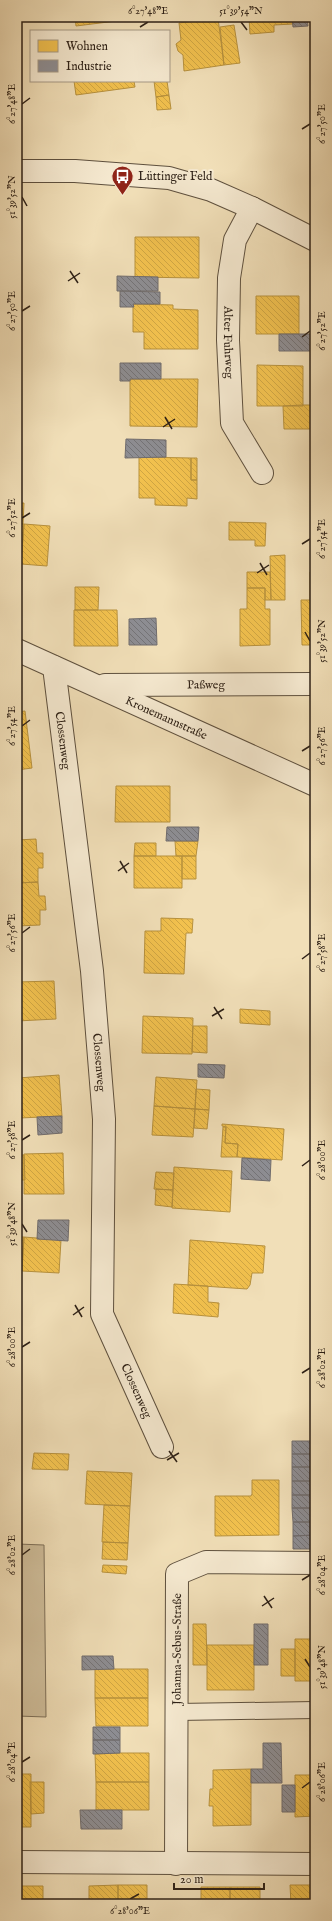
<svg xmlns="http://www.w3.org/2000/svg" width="332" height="1921" viewBox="0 0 332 1921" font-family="'IM FELL English',serif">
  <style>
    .green { fill: #d0bf9c; stroke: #7e7059 }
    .homes { fill: url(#homes-back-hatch); stroke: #b7913d }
    .industry { fill: url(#industry-back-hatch); stroke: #706c6d }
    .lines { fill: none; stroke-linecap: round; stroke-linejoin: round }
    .service-casing { stroke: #5e503e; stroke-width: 18 }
    .minor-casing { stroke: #5e503e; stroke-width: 24 }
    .service { stroke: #f6ead1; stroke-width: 16 }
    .minor { stroke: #f6ead1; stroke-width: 22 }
    .ticks { fill: none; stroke: #2d2016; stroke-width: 1.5 }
    .labels { text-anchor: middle; stroke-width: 4; stroke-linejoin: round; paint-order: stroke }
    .poi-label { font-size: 12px; fill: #2d2016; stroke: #f6ead1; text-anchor: start }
    .street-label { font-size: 12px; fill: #2d2016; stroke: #f6ead1 }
    .neatline { fill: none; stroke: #2d2016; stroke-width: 1.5 }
    .ticks-label { font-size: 10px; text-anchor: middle; fill: #2d2016 }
  </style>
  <defs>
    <pattern id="homes-back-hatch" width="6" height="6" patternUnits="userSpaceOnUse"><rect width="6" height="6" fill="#f2c14e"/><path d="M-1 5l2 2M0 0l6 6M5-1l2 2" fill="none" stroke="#d0a643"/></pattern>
    <pattern id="industry-back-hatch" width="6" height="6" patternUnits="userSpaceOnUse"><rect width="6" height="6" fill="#8d8d92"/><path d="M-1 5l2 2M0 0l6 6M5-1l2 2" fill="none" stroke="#747376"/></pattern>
  </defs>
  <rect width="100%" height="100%" fill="#f1dfb8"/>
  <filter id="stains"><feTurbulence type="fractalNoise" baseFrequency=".005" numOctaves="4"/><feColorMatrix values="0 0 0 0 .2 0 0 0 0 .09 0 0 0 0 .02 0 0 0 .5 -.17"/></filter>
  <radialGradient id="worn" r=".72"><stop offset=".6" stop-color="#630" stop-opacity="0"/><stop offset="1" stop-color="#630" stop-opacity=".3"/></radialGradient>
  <path class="green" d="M17,1544L44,1545L46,1717L17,1716Z"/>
  <path class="homes" d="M75,17H132V19L76,26Z
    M249,17H292L293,24L274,25V32L250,34Z
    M218,18L224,65L184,71L183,55L178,51L176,44L181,40L179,23Z
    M234,25L240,63L224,65L220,27Z
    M74,81H134L135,87L76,95Z
    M154,81H167L169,95L156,97Z
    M169,95L171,109L157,110L156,97Z
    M135,237H199V278L135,277Z
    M256,296H299V334H256Z
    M133,304L173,305V309L198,310V349H144V332H133Z
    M257,365L303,366V406H257Z
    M130,379H198L197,427L130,426Z
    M302,405H315V429H284L283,406Z
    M139,457L191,458V480H197V499L187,498V506L155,505V498H139Z
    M191,458H197V480H191Z
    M17,503H24L23,524H17Z
    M229,522L266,523L265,546H255V540H229Z
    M17,524H24L21,564H17Z
    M24,524L50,526L47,566L21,564Z
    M285,555V600H271L270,556Z
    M247,572H270L271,600H265V588H247Z
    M310,572H315V600H310Z
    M75,587H99L98,610H75Z
    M247,588H265V609H270V645L240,646V609H247Z
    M301,600H315V645H302Z
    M74,610H117L118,646H74Z
    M25,711L32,768L17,770V712Z
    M116,786H170V822H115Z
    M36,839L37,853H43V868H38V882L17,883V840Z
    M175,841H198L196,856H176Z
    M135,843H156V856H134Z
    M134,856H182V888H134Z
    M182,856H196V879H182Z
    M38,882L39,896H45L46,910H40V925L17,926V883Z
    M161,918L193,919L192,933H186L184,974L144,973L145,931H161Z
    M54,981L56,1019L17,1021V982Z
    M240,1009L270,1011V1025L240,1023Z
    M143,1016L193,1018L192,1054L142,1053Z
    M193,1026H207V1053L192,1052Z
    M59,1075L62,1116L20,1118L18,1078Z
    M156,1077L197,1080L195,1109L154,1106Z
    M17,1089H19L20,1112L17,1113Z
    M196,1089L210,1090L209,1110L195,1109Z
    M154,1106L195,1109L193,1137L152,1135Z
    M195,1109L209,1110L207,1129L194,1128Z
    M222,1124L284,1129L282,1160L237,1157L238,1144L225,1143L226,1127L222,1126Z
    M223,1127H226L225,1143L238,1144L237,1157H221Z
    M63,1153L64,1194H24V1154Z
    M17,1155H24L25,1180H17Z
    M174,1167L232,1171L230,1212L172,1208Z
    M156,1172L174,1173L173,1190L154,1189Z
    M156,1189L173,1190L172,1207L155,1205Z
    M17,1237H24L22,1267H17Z
    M24,1237L61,1240L59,1273L22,1271Z
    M190,1240L265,1246L263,1273H252L250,1285L247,1289L188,1285Z
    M174,1284L208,1286V1302L219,1303L218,1317L173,1313Z
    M34,1453L69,1454L68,1470L32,1469Z
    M87,1471L132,1473L130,1506L85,1504Z
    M252,1480H279V1535L215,1536V1496H251L252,1494Z
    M104,1505L130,1506L128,1543L102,1542Z
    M103,1542L128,1543L127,1560L102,1559Z
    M103,1565L127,1566L126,1574L102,1572Z
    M193,1624H206L207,1665H193Z
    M295,1639H315V1681H295Z
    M207,1645H254V1690H207Z
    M281,1649H295V1676H281Z
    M95,1669H148V1698H95Z
    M95,1698H148V1726H96Z
    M120,1753H149V1782H96L95,1754Z
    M251,1769V1825L213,1826V1806H209L210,1789H213V1770Z
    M17,1774H31V1827H17Z
    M295,1775H315V1816L295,1817Z
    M30,1782H44V1813L31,1814Z
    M96,1782H149V1810H96Z
    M118,1885H147V1904H118Z
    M118,1885V1904H89V1886Z
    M290,1885H315V1904H291Z
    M17,1886H43V1904H17Z
    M201,1887H230V1904H201Z
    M230,1887H260V1904H230Z"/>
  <path class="industry" d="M292,17H307L308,26L293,27Z
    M117,276L158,277V291H117Z
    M120,291L160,292V304H133L134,307H120Z
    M279,334H315V351H279Z
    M120,363H161V379H130V381H120Z
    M126,439L166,440V457L125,458Z
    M156,618L157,645H129V619Z
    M167,827H199L198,841H166Z
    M198,1064L225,1065L224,1078L198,1077Z
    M62,1116V1133L38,1135L37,1117Z
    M242,1158L271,1160L270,1181L241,1179Z
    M38,1220H69L68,1241L37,1239Z
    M292,1441H315V1454H292Z
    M292,1454H315V1467H292Z
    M292,1467H315V1481H292Z
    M292,1481H315V1495H292Z
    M292,1495H315V1508H292Z
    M292,1508H315V1522H293Z
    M293,1522H315V1535L293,1536Z
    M315,1535V1549H293V1536Z
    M254,1624H268V1665H254Z
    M82,1656H113L114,1669L82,1670Z
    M93,1727H120V1740H93Z
    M93,1740H120V1753L93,1754Z
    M263,1743H281L282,1783H251V1769H263Z
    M282,1785H295V1812H282Z
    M80,1810H122V1829H81Z"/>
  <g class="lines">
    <defs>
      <path id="service" d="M177,1712L315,1710"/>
      <g id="minor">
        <path d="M17,171H75L169,178L211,190L252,208L315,240"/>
        <path id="s1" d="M252,208L235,240L229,278L228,340L232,423L262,473"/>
        <path id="s2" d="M17,650L315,785"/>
        <path id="s3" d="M54,667L92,971L104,1119L102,1314L162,1447"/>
        <path id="s4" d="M105,685L315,684"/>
        <path d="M17,1862L315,1864"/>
        <path id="s5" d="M176,1864L177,1574L206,1562L315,1563"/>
      </g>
    </defs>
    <use href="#service" class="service-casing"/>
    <use href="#minor" class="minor-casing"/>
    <use href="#service" class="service"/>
    <use href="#minor" class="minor"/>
  </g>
  <path class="ticks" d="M241,22L247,30M140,27L148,22M22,104L30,98M302,129L310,124M22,197L27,206M70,271L78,283M68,281L80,273M22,311L30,306M302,337L310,331M165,417L172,429M163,427L175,419M22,518L30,513M302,544L310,539M260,563L267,575M257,573L269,565M305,632L310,641M22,726L30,720M302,751L310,746M120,861L127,873M118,871L129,863M22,933L30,927M302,959L310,953M214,1007L222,1019M212,1016L224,1009M22,1140L30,1135M302,1166L310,1160M22,1224L27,1232M75,1305L82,1317M73,1315L84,1307M22,1347L30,1342M302,1373L310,1368M169,1451L177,1462M167,1460L179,1453M22,1555L30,1549M302,1580L310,1575M264,1596L272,1608M262,1606L274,1598M305,1659L310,1667M22,1762L30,1757M302,1788L310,1782M130,1899L139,1894"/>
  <defs>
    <symbol id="bus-pin" viewBox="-11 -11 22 30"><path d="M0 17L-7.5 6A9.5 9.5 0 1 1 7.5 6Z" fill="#8f2418" stroke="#f6ead1"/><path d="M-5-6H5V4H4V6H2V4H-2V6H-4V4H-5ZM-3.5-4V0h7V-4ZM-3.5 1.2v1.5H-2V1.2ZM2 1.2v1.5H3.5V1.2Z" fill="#fff"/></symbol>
  </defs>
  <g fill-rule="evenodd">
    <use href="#bus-pin" x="110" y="164" width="25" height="34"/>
  </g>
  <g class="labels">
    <g class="poi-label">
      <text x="138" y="180">Lüttinger Feld</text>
    </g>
    <g class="street-label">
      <text dy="4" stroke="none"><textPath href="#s1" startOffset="139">Alter Fuhrweg</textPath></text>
      <text dy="4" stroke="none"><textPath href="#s4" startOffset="101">Paßweg</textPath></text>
      <text dy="4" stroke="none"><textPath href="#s2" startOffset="164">Kronemannstraße</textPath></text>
      <text dy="4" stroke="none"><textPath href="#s3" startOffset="74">Clossenweg</textPath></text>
      <text dy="4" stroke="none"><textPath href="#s3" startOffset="398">Clossenweg</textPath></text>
      <text dy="4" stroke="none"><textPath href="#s3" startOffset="734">Clossenweg</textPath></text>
      <text dy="4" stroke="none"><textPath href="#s5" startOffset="215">Johanna-Sebus-Straße</textPath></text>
    </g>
  </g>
  <rect width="332" height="1921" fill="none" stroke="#f1dfb8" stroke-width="44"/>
  <rect x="30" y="30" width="140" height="52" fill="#f6ead1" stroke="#a69986"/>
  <rect x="38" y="40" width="20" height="12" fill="#f2c14e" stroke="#a69986"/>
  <text x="66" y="50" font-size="12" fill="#2d2016">Wohnen</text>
  <rect x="38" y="60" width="20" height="12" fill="#8d8d92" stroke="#a69986"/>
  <text x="66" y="70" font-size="12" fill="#2d2016">Industrie</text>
  <path d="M174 1883v6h90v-6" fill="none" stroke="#2d2016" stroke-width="2"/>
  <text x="180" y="1883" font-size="12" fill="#2d2016" stroke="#f6ead1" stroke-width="3" paint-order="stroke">20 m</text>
  <rect x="22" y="22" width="288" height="1877" class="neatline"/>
  <g class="ticks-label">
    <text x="148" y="14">6°27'48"E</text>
    <text x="241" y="14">51°39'54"N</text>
    <text transform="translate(11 104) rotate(-90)" y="4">6°27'48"E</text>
    <text transform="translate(321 124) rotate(-90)" y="4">6°27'50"E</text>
    <text transform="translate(11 197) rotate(-90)" y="4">51°39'52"N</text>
    <text transform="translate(11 311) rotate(-90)" y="4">6°27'50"E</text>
    <text transform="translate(321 331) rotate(-90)" y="4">6°27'52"E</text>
    <text transform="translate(11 518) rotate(-90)" y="4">6°27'52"E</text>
    <text transform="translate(321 539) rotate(-90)" y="4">6°27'54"E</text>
    <text transform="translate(321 641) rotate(-90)" y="4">51°39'52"N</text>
    <text transform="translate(11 726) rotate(-90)" y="4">6°27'54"E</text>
    <text transform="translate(321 746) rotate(-90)" y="4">6°27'56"E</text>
    <text transform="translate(11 933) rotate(-90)" y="4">6°27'56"E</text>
    <text transform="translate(321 953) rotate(-90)" y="4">6°27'58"E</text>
    <text transform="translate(11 1140) rotate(-90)" y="4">6°27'58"E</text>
    <text transform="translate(321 1160) rotate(-90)" y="4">6°28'00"E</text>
    <text transform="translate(11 1224) rotate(-90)" y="4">51°39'48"N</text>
    <text transform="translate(11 1347) rotate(-90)" y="4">6°28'00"E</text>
    <text transform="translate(321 1368) rotate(-90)" y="4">6°28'02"E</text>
    <text transform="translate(11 1555) rotate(-90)" y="4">6°28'02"E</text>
    <text transform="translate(321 1575) rotate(-90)" y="4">6°28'04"E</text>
    <text transform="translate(321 1667) rotate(-90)" y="4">51°39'48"N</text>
    <text transform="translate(11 1762) rotate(-90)" y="4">6°28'04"E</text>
    <text transform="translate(321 1782) rotate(-90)" y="4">6°28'06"E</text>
    <text x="130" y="1914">6°28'06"E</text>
  </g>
  <rect width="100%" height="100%" filter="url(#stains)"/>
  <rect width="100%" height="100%" fill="url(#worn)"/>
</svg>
